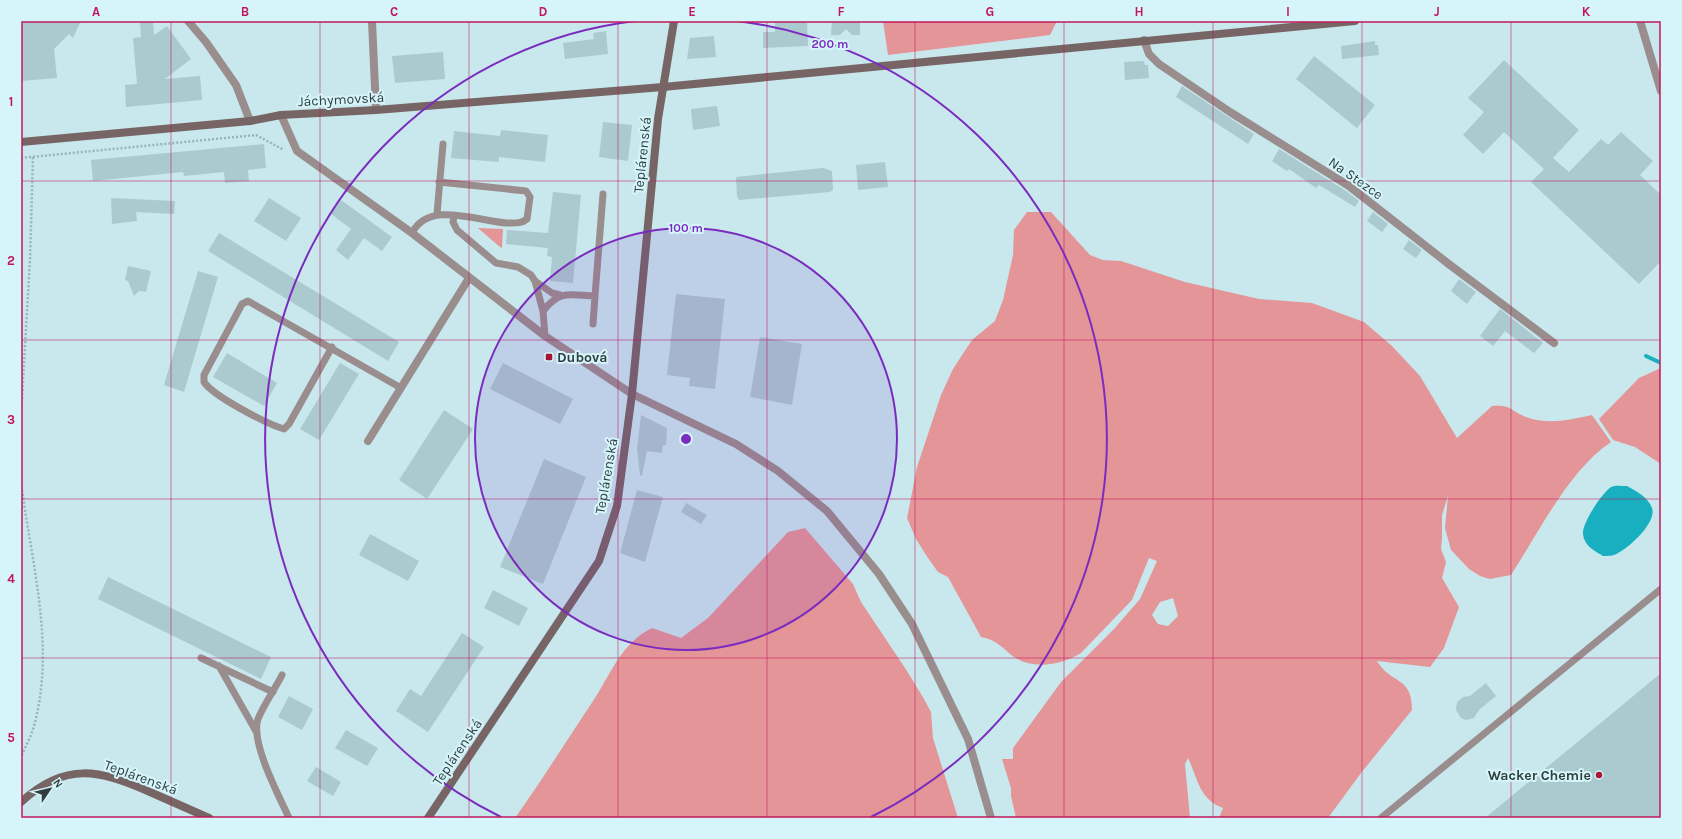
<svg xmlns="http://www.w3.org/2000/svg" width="1682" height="839" viewBox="0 0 1682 839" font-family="Karla,sans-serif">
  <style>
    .green { fill: #e49598; fill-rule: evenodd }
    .water { fill: #18afc0 }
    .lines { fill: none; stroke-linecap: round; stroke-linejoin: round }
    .stream { stroke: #18afc0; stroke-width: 4 }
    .building { fill: #abcacf }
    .path { stroke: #99b3b7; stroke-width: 2.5; stroke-dasharray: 2 2; stroke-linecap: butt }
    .lane { stroke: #9a8d8d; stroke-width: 7 }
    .street { stroke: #9a8d8d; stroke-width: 8 }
    .secondary { stroke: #776565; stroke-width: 8 }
    .grid { fill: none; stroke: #c2185b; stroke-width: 1; stroke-opacity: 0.55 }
    .ring { fill: none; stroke: #7b2cbf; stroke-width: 2 }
    .poi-dot { fill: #aa1435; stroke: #d5f5fa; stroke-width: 1.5 }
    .labels { text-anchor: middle; stroke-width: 4; stroke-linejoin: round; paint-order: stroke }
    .street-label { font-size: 14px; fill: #313e40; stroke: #d5f5fa }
    .poi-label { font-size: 14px; font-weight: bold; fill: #313e40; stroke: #d5f5fa; text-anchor: start }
    .centre { fill: #7b2cbf; stroke: #d5f5fa; stroke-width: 2 }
    .ring-label { font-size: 12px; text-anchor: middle; font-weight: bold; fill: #7b2cbf; stroke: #d5f5fa; stroke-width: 4; stroke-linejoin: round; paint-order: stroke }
    .neatline { fill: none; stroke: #c2185b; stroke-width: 1.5 }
    .grid-label { font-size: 13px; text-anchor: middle; font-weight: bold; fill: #c2185b }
  </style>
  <rect width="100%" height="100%" fill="#c8e8ed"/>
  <path class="green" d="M883,21H1057L1050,35L888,55Z
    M1027,212H1051L1090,255L1103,260L1121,261L1185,282L1259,299L1312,303L1364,322L1392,346L1420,376L1457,438L1492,406C1513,405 1508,410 1526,417C1548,425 1569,420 1592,415L1611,442C1569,470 1539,532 1511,575L1490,579L1480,576L1469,569L1451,550L1445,528L1448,496L1442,515V538L1441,549L1446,562L1442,578L1459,607L1444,648L1430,667L1377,661C1391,685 1412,675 1412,710L1361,773L1328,818H1219L1223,808C1199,799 1198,779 1188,758L1185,764L1190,818H1016L1011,796V788L1002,759H1013V748L1061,682L1114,629L1140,599L1157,561L1149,558L1132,600L1081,653C1062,665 1034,670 1014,657C1001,647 997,640 981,637L948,577L938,572L928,558L916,539L907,518L917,467L941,395L953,369L972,340L995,321L1003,300L1013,255L1014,230ZM1173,598L1178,616L1168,626L1158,624L1152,615L1160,602Z
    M478,228L503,229L502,248L500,247Z
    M1661,368V464L1635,447L1613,440L1599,419L1639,378Z
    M805,528L853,584L861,602L907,671L924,699L931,712L933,738L958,818H515C542,780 567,740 593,701C611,674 621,643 652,628L681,638L708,618L788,532Z"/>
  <path class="water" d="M1627,486C1636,491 1648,497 1652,508C1657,522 1630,547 1618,553C1614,556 1608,556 1603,556C1595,551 1584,546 1583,534C1582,523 1602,493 1611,487C1615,485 1622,486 1627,486Z"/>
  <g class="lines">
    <path class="stream" d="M1646,356L1661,363"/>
  </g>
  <path class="building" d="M21,21H81L73,38L69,34L54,49L57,78L21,81Z
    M153,21L154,35L167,26L191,59L165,79L200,76L202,100L126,107L125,85L137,84L133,38L141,37L140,22Z
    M775,21H807L808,46L763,48V32H775Z
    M832,21H860V35H852L846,29L840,35H831Z
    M606,31L608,54L565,59L563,43L594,39L593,33Z
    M714,36L716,57L687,59L690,38Z
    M1375,41V45H1378L1379,55L1342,59L1341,46Z
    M443,52L445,79L395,83L392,56Z
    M1314,56L1375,105L1357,128L1296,79Z
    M1504,60L1579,130L1553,158L1569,172L1601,139L1608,145L1621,132L1653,161L1640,175L1661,195V261L1639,284L1531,182L1544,169L1504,132L1483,154L1463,135L1484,112L1468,98Z
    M1144,61L1145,65H1148L1149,78L1125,80L1124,62Z
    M1182,86L1254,134L1248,144L1176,97Z
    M717,106L720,126L693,130L691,109Z
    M603,122L632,125L628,161L599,157Z
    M501,130L548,135L545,162L499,157V162L451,158L454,131L500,136Z
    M264,144L266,168L248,170L249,181L225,183L224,172L184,176L183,172L93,181L91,160Z
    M1279,149L1346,191L1359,201L1355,207L1319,185L1316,188L1289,169L1287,171L1272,161Z
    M885,162L888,187L858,190L856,165Z
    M823,168L832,171L833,190L830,192L739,200L737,196L736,177Z
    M553,192L581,195L573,283L550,281L552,257L547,256L548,248L506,244L507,230L548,233Z
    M111,198L175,201L174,214L136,212L137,221L112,224Z
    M269,198L301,218L286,241L254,221Z
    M341,200L392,237L382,251L364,238L348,260L336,250L351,229L331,214Z
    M1373,212L1388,224L1382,232L1367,221Z
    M219,233L399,342L388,361L208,251Z
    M1409,240L1422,250L1416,258L1403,249Z
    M128,266L151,271L146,292L139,291L134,296L128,281L125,280Z
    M198,271L218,277L184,392L164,385Z
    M1459,279L1476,292L1467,304L1451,291Z
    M676,294L725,299L715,389L689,386L690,378L667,375Z
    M1500,309L1543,343L1534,353L1505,331L1493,346L1480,336Z
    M760,337L802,344L792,405L750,397Z
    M227,353L277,383L264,406L213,377Z
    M340,363L359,374L319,440L300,429Z
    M503,363L573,399L560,424L490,389Z
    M444,410L473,429L427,499L399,480Z
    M641,415L667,428L666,445H663L662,453L647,451L642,476L640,475L637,449Z
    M544,459L586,477L543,584L500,567Z
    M637,490L663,497L645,562L620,553Z
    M686,503L707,515L701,524L681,512Z
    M370,534L419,561L408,581L359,555Z
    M108,577L271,657L261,679L98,599Z
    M493,590L528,608L519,626L484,608Z
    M462,633L484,647L428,732L396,711L410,689L421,696Z
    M1661,673V818H1485L1620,707Z
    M1486,683L1496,696L1479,710L1474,718L1466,720L1461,718L1456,710L1457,702L1463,697L1470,696Z
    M289,696L313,709L302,730L278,717Z
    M346,730L378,748L367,766L335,748Z
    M316,767L341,782L333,796L307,781Z"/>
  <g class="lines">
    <path class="path" d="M21,158L256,135L284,150
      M21,415L30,260L33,156
      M21,482C31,562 56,646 34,726C31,737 25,747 21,757"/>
    <path class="lane" d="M437,214L443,144
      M454,216L453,222L457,230L496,263L518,267L531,275L535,281L543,311
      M412,233C429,200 477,221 507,223C515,223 521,224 527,219L530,197L526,191L439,182
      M535,281L552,293L560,295
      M593,324L595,296
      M545,336L543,311C560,289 570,295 595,296L603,194
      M332,347L289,424L284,429C267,424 213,396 204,382V375L242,304L248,301L401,388
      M201,658L273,692
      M219,666L257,733
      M282,675C275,689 264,704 258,719C250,742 279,796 289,818
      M1381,818L1661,589"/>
    <path class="street" d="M188,21L206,42L236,85L250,121
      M372,21L376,110
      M1640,21L1661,91
      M1144,40L1149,54L1159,64L1230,112L1349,186L1450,265L1554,343
      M281,115L297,151L412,233L545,336L632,394L736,444L778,471L827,511L879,574L912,624L968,739L991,818
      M368,441L469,278"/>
    <path class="secondary" d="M21,142L250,121L281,115L376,110L663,87L1355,21
      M21,802C66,761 99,770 150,792C170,801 189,809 209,818
      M428,818L599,561L617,506L632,394L658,119L674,21"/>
  </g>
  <path class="grid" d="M171,21V818M320,21V818M469,21V818M618,21V818M767,21V818M915,21V818M1064,21V818M1213,21V818M1362,21V818M1511,21V818M21,181H1661M21,340H1661M21,499H1661M21,658H1661"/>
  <circle cx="686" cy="439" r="211" fill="#7b2cbf" fill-opacity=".12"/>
  <g class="ring">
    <circle cx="686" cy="439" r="211"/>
    <path d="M501 817A421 421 0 0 1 635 21M737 21A421 421 0 0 1 871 817"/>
  </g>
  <g class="poi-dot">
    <rect x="545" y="353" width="8" height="8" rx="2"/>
    <circle cx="1599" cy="775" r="4"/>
  </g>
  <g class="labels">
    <g class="street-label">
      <text transform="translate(341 99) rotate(-3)" y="5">Jáchymovská</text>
      <text transform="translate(642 155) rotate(-84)" y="5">Teplárenská</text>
      <text transform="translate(1356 178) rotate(35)" y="5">Na Stezce</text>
      <text transform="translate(606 476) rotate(-80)" y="5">Teplárenská</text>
      <text transform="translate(457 752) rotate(-56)" y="5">Teplárenská</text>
      <text transform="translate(141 777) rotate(20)" y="5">Teplárenská</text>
    </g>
    <g class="poi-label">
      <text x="557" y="362">Dubová</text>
      <text x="1591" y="780" text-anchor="end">Wacker Chemie</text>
    </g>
  </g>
  <circle cx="686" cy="439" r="6" class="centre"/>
  <g class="ring-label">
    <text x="830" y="48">200 m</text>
    <text x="686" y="232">100 m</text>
  </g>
  <rect width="1682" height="839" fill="none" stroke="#d5f5fa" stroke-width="44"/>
  <g transform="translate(50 789) rotate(55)" stroke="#d5f5fa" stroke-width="3" paint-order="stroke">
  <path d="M0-3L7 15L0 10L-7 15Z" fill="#313e40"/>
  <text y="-6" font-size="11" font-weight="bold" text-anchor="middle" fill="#313e40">N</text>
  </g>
  <rect x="22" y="22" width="1638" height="795" class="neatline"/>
  <g class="grid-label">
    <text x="96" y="16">A</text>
    <text x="245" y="16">B</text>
    <text x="394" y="16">C</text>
    <text x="543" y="16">D</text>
    <text x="692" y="16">E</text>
    <text x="841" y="16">F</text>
    <text x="990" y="16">G</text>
    <text x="1139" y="16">H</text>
    <text x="1288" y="16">I</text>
    <text x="1437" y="16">J</text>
    <text x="1586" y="16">K</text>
    <text x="11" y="106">1</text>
    <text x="11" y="265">2</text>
    <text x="11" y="424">3</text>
    <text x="11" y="583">4</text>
    <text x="11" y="742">5</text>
  </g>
</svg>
